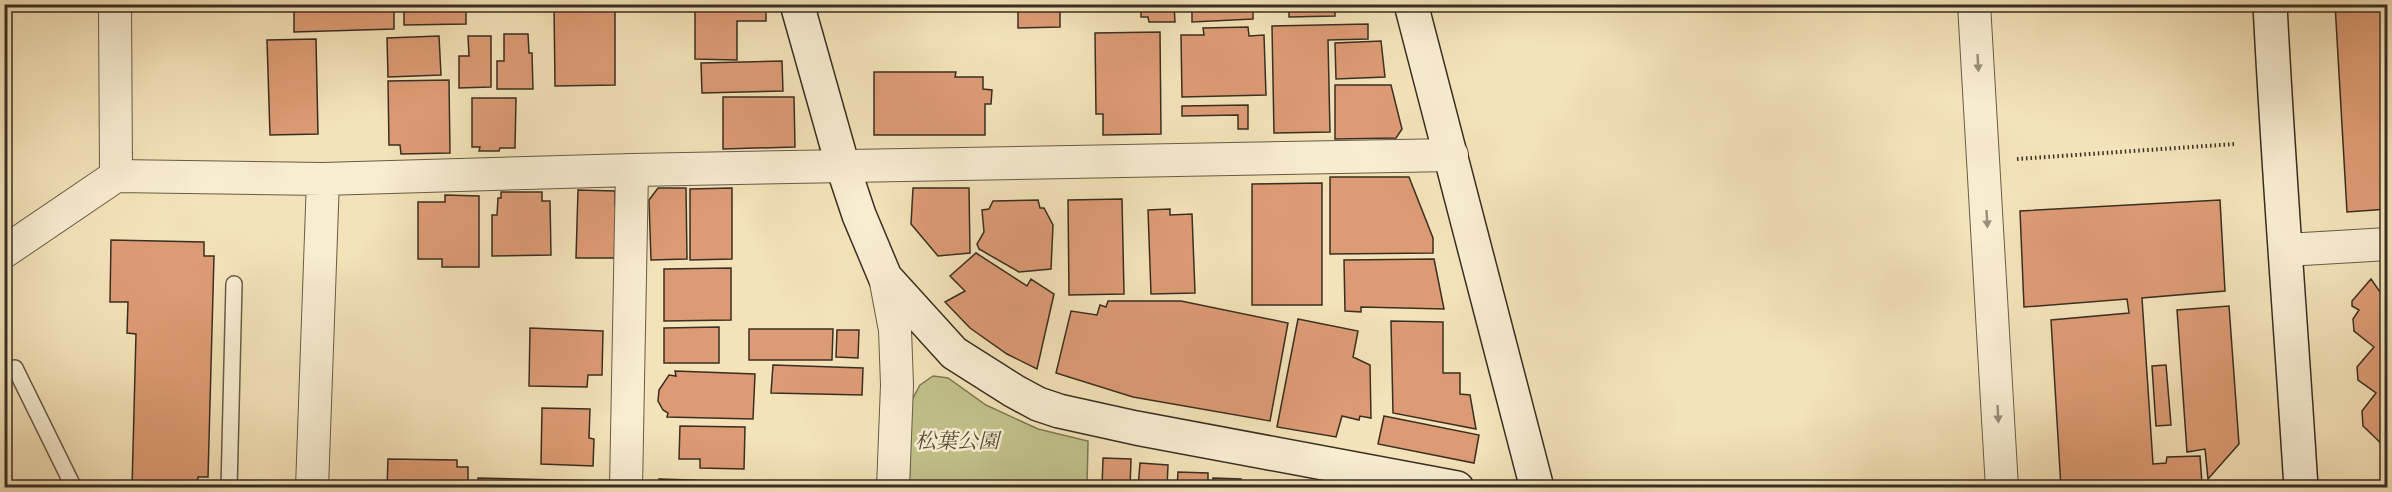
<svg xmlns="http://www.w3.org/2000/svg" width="2392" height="492" viewBox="0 0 2392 492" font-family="'Libre Bodoni','Noto Serif JP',serif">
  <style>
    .green { fill: #c1c28b; stroke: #7d7857; stroke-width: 1.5 }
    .building { fill: #dd9b75; stroke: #392f23; stroke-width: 1.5 }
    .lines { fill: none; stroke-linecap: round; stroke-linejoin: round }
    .lane-casing { stroke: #685c48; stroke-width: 18 }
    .street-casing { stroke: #685c48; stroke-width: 34 }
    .secondary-casing { stroke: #392f23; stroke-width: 36 }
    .path { stroke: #392f23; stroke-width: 4; stroke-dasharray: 1.5 3; stroke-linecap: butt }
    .lane { stroke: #f8ecd1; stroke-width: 15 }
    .street { stroke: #f8ecd1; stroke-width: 32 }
    .secondary { stroke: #f8ecd1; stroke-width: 33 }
    .oneway { fill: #988e7a }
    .labels { text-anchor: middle; stroke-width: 5; stroke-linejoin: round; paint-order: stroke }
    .park-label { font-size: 21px; font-style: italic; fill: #544c38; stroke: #f8ecd1 }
  </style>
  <rect width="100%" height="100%" fill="#f4e2b8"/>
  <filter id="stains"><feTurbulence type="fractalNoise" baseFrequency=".00333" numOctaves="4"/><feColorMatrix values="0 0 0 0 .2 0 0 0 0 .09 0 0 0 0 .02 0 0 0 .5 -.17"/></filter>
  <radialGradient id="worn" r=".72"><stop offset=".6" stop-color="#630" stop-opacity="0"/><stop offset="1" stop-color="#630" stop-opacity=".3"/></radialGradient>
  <path class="green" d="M933,376L948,378L986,405L1038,429L1088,441L1087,487L909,488L912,400L920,385Z"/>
  <path class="building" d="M4,4H8V120H4Z
    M294,4H394V29L294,32Z
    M404,4H466V24L404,25Z
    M554,4H615V85L555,86Z
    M695,4H766V21H737V60L695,59Z
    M1018,4H1060V27L1018,28Z
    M1141,4H1174L1175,22H1149L1148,17H1141Z
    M1192,4H1253V19L1192,22Z
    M1263,4H1350L1351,8H1335V16L1289,17V8L1263,9Z
    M2335,4H2388V209L2347,212Z
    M1368,24V39L1328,40L1330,132L1274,133L1272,26Z
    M1248,27L1249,36L1264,35L1266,95L1182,97L1181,35H1204L1203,28Z
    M1160,32L1161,134L1103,135V114H1096L1095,33Z
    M504,34H528L529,53H532L533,89H497V61H504Z
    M439,36L441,75L388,77L387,38Z
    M468,36H491V87L459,88V56H469Z
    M316,39L318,134L270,135L267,40Z
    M1381,41L1385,77L1336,79L1335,43Z
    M782,61L783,91L702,93L701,63Z
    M874,72H956L955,77H983V89L992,90L991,104H985V135H874Z
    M449,80L450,153L401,154L400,145H389L388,81Z
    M1335,85H1391L1402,129L1396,138L1335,139Z
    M723,97H794L795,147L723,149Z
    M472,98H516L515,148H500L499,151H479L480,147H472Z
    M1248,105V129H1238V115L1182,116V106Z
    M1330,177H1409L1433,238V253L1330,254Z
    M1322,183V305H1252V184Z
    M658,188H686L687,259L651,260L649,200Z
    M732,188V259L690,260V189Z
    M913,188H969L970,253L938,256L911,224Z
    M578,190L615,191V206H620L619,258H576Z
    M501,192H542V201H550L551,255L492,256V215H497L498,198H501Z
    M445,195L479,196V267H442V259H418V202H445Z
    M1122,199L1124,294L1069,295L1068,200Z
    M1038,200L1040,208H1044L1053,225L1051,269L1019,272L979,249L977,244L984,232L982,210L989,209L993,201Z
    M2220,200L2225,291L2142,298L2153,464L2166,463L2167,457L2200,456L2202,484L2199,488H2061L2051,320L2129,313L2127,299L2024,307L2020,211Z
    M1170,209V215L1192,214L1195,293L1151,294L1148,210Z
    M111,240L204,242V256H214L208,477H198L197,488H132L136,334L127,333L128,302H110Z
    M976,253L1027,286L1031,279L1054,294L1037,369L1007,354L970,328L945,302L965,291L950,276Z
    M1434,259L1444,309L1361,307V312L1345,311L1344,260Z
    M731,268V320L664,321V269Z
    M2371,279L2380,292L2388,281V450L2363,426L2362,411L2376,393L2358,380L2357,367L2374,347L2354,331L2353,319L2359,310L2352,306V301Z
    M1108,301H1181L1288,323L1270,421L1133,397L1056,373L1071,311L1097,315L1100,305L1106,307Z
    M2229,306L2239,444L2208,479L2205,449L2187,452L2177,310Z
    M1298,319L1358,331L1353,357L1370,365L1371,418L1360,416L1359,420L1342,416L1336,437L1277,427Z
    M1391,321L1443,322V373H1460V394L1470,395L1476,429L1393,413Z
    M719,327V363H664V328Z
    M530,328L603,331L602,375H588L587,387L529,386Z
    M749,329H833L832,360H749Z
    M837,330H859L858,358L836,357Z
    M773,365L863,368L862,395L771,393Z
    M2166,365L2171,425L2156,426L2152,366Z
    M675,371L755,374L753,419L667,417L668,413L663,410L658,401L659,390L669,375L676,376Z
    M542,408L590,409L589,438L594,439L593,466L541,464Z
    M1384,416L1479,435L1474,463L1378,444Z
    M680,426L745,427L744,469L700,468V459H679Z
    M1103,458L1131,459L1130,488H1102Z
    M388,459L457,460V467H468V488H387Z
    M1140,463L1168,465L1167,488H1138Z
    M4,471L13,488H4Z
    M1178,472L1208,473V488H1177Z
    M478,478L598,481L597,488H478Z
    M1213,478L1241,479V488H1213Z
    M659,479L753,482V488H659Z"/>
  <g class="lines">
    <defs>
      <path id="lane" d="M15,368L74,488
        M229,488L234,284"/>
      <path id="street" d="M115,4L116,176
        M1974,4L2002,488
        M2286,250L2388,244
        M4,252L116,176L323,179L632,170L1452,155
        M885,277L895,330L897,385L893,488
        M312,488L323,179
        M626,488L632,170"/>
      <path id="secondary" d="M797,4L843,167L859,215L885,277L954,353L1014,391L1038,404L1059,411L1136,428L1457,488
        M1411,4L1537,488
        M2270,4C2278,166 2291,326 2301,488"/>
    </defs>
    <use href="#lane" class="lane-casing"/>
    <use href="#street" class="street-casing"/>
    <use href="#secondary" class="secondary-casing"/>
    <path class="path" d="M2017,159L2235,144"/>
    <use href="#lane" class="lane"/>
    <use href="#street" class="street"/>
    <use href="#secondary" class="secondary"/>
  </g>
  <defs><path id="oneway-solid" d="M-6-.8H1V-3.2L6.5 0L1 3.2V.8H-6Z" transform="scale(1.5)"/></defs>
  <g class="oneway">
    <use href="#oneway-solid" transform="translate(1978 63) rotate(87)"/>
    <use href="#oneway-solid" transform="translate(1987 219) rotate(87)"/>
    <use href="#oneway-solid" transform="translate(1998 414) rotate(87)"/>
  </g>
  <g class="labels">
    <g class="park-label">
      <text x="957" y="448">松葉公園</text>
    </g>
  </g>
  <rect width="2392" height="492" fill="none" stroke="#f4e2b8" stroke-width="24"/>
  <rect x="6" y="6" width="2380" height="480" fill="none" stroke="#392f23" stroke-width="3"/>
  <rect x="12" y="12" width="2368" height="468" fill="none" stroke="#392f23" stroke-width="1.5"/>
  <rect width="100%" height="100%" filter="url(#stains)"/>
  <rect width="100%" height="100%" fill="url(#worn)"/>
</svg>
